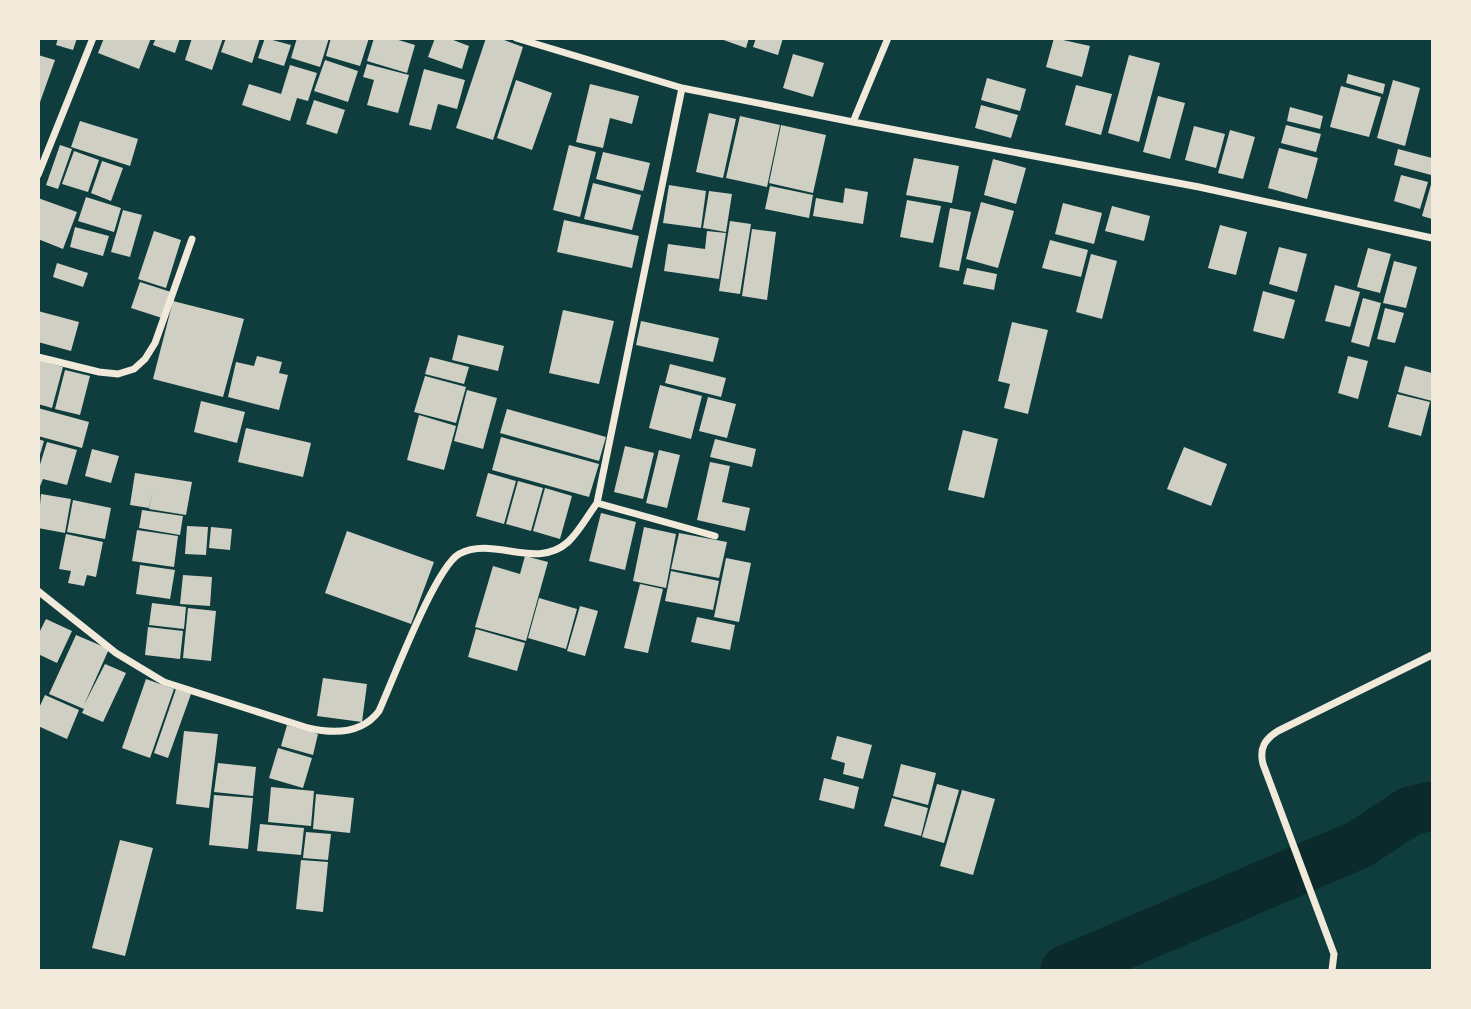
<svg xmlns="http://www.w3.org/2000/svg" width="1471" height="1009" viewBox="0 0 1471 1009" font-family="'Source Sans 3',sans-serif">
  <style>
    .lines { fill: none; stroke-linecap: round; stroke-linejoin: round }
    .river { stroke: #0a2a2b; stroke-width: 49 }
    .building { fill: #cfcfc3 }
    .minor { stroke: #f1e9da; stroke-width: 7 }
  </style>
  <rect width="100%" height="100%" fill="#0f3d3e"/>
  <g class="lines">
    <path class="river" d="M1065,970L1360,844L1410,811L1432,806"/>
  </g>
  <path class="building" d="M58,38H77L73,50L56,45Z
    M104,38H151L139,69L98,53Z
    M156,38H180L175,53L153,45Z
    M192,38H223L212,70L185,60Z
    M226,38H260L252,63L221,52Z
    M265,38L291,45L284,66L258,58Z
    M297,38H329L320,67L291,58Z
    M331,38H369L360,66L326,56Z
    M374,38H392L415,45L407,73L367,61Z
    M435,38H448L469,46L462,69L428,57Z
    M486,38H499L523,47L493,140L456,128Z
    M718,38H749L746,48Z
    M756,38H783L778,55L753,47Z
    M1054,38L1090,46L1082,77L1046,67Z
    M793,54L824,63L813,97L783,88Z
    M38,55L55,60L39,105H38Z
    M1129,55L1160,63L1139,142L1108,133Z
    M325,60L358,71L348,102L314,91Z
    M367,64L409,75L398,113L367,105L374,80L363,77Z
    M290,65L317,73L308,101L297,98L290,121L242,105L249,84L281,94Z
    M424,69L465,80L457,109L438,104L431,130L409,125Z
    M1348,74L1385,84L1383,94L1346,83Z
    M987,78L1026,89L1020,111L981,100Z
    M516,80L552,93L532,150L497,138Z
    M1393,80L1420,88L1405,146L1377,138Z
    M590,84L639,96L632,124L610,118L603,148L576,142Z
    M1076,85L1112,94L1101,135L1065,125Z
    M1341,86L1381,97L1369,137L1330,127Z
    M1158,96L1185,103L1170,159L1143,152Z
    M314,100L345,110L337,134L306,124Z
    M981,105L1018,115L1011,138L975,128Z
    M1290,107L1323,116L1320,129L1287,121Z
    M709,113L736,119L723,178L696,172Z
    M740,116L780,125L767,187L726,178Z
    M80,121L138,139L130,166L71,147Z
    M781,125L826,135L813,193L769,183Z
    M1286,125L1321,134L1316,152L1281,143Z
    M1194,126L1225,134L1216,168L1185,160Z
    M1230,130L1255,137L1243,179L1218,173Z
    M60,145L72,149L58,189L46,185Z
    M569,145L596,152L580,217L553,210Z
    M1279,148L1318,158L1307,199L1268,188Z
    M1398,149L1432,158L1431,175L1394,165Z
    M74,151L99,160L88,192L62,184Z
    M603,152L650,163L643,191L596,179Z
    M914,158L959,166L952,203L906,195Z
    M993,159L1026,168L1016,204L984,195Z
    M102,161L123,168L111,201L91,193Z
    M1401,175L1428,182L1420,209L1394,201Z
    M1432,181V219L1422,216Z
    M593,183L641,195L632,230L584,219Z
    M669,185L706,191L701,228L663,223Z
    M770,186L813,195L809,218L765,209Z
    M845,188L868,192L863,224L813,216L816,198L843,203Z
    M709,191L732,194L726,232L703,228Z
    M86,197L121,208L114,232L78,221Z
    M38,198L77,212L63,249L38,239Z
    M907,200L941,206L933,243L900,237Z
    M981,202L1014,211L998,268L966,259Z
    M1063,203L1102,213L1094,244L1055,234Z
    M1112,206L1150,216L1144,241L1105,231Z
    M950,208L971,212L959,271L939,267Z
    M123,210L142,215L130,257L111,252Z
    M564,220L639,236L632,268L557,252Z
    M730,221L751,224L740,294L719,291Z
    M1220,225L1247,232L1236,275L1208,268Z
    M75,227L109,236L103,256L70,247Z
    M752,229L776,232L767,300L742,296Z
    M154,231L181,240L166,288L138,279Z
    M707,231L726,233L719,279L664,271L668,244L705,249Z
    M1050,240L1088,250L1081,277L1042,268Z
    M1279,247L1307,254L1297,292L1269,284Z
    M1368,248L1391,254L1380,293L1357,287Z
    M1091,254L1117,261L1102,319L1076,312Z
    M1394,261L1417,267L1406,308L1383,303Z
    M57,263L88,273L83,287L53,277Z
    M967,268L997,274L994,290L963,284Z
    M140,282L171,292L162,318L131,308Z
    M1335,285L1360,292L1350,327L1325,321Z
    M1263,291L1295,300L1284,339L1253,331Z
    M1363,298L1381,303L1369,347L1351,342Z
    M173,301L244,319L223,397L153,379Z
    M1385,308L1404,313L1395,343L1377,339Z
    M563,310L614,321L599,384L549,373Z
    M38,311L79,322L71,351L38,342Z
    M641,321L719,338L713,362L636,345Z
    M1012,322L1048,330L1028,414L1004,408L1010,384L998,381Z
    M458,335L504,346L498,371L452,360Z
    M257,356L282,362L279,373L288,375L279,410L228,397L236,362L254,366Z
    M1348,356L1368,361L1358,399L1338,393Z
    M430,357L469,367L464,384L425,374Z
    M38,360L63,367L52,408L38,404Z
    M670,364L726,378L721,397L665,383Z
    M1405,366L1432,373V401L1398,392Z
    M65,370L90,376L80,415L55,409Z
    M425,376L466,387L456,423L414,412Z
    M660,385L702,396L691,439L649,428Z
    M467,390L497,398L483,449L454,441Z
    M1397,394L1430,402L1421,436L1388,427Z
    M708,397L736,404L727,438L699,431Z
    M201,401L245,412L237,443L194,432Z
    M38,408L89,422L82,448L38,436Z
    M507,409L606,437L599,461L500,433Z
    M419,415L456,426L444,470L407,460Z
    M246,428L311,443L303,477L238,462Z
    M963,430L998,439L984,498L948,490Z
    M501,437L599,464L589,497L492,470Z
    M38,439L44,441L39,458H38Z
    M715,439L756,449L752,467L710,457Z
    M47,442L77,450L67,485L43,479L38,491V471Z
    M625,446L654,453L643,499L614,492Z
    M1184,447L1227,464L1211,506L1167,489Z
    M92,449L119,456L111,483L85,476Z
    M659,450L680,455L667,508L646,503Z
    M710,462L730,466L722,502L750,508L745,531L697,520Z
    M135,473L192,482L186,515L149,509L153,489L149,508L130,505Z
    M488,473L516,481L504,524L476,516Z
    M518,481L543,488L531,531L506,524Z
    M545,488L572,496L560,539L533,531Z
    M41,494L71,499L65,533L38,528Z
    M73,500L111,508L105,539L67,532Z
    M142,510L183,516L180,535L139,528Z
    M601,513L636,522L625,570L589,561Z
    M187,526L208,527L206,555L185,554Z
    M211,527L232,529L230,550L209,548Z
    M644,527L676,534L666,588L633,581Z
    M137,530L178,536L174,567L132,561Z
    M347,531L434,562L411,624L325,593Z
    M679,533L727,542L719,578L671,569Z
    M66,534L103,542L96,577L87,575L84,586L68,583L71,571L59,569Z
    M525,556L548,562L526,641L475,627L493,566L520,574Z
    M726,558L751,563L739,622L714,617Z
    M140,565L175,570L170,599L136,594Z
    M671,571L719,581L713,610L665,601Z
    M183,575L212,577L210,606L180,604Z
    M640,584L663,589L648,653L624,648Z
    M539,598L577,609L566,649L528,638Z
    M152,603L186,607L184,629L149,625Z
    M580,606L598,611L585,656L567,651Z
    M188,608L216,611L211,661L183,658Z
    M697,617L735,625L730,650L691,642Z
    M46,619L72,631L57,663L38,654V635Z
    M148,627L183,631L180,659L145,655Z
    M476,629L525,643L517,671L468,657Z
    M76,635L109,649L84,705L105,664L126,673L103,722L82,713L84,709L49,694Z
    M323,678L367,684L362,722L317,716Z
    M146,679L174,689L150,758L122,748Z
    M176,689L191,694L168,758L154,753Z
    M45,695L79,710L67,739L38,726V710Z
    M287,725L318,734L313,755L281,746Z
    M184,731L218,734L209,808L176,804Z
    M837,736L872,745L863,779L843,774L845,763L831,759Z
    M278,748L312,758L303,788L269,778Z
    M218,763L256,767L253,796L214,792Z
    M901,764L936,773L928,805L893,796Z
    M824,778L859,787L854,809L819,800Z
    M937,784L959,790L944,843L922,837Z
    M271,787L314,791L311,826L268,822Z
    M962,790L995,799L973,875L940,866Z
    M316,794L354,798L350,833L313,829Z
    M214,795L253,798L248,849L209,845Z
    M892,798L928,808L921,836L884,826Z
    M260,824L304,828L301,855L257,851Z
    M306,832L331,834L328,860L303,858Z
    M120,840L153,848L125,956L92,948Z
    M301,860L328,862L323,912L296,909Z"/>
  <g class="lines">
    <path class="minor" d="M516,38L682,88L853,122L1199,187L1432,238
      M853,122L888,38
      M38,175L93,38
      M38,357L99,372L118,374L134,369L145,359L155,343L192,239
      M597,503L715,536
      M38,591L116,653L164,682L308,728C334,734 362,734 379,711C393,680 435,568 459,554C494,535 535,571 568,542C579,532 588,515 597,503L682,88
      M1332,970L1334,954L1263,764C1259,748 1265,739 1278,731L1432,655"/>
  </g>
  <rect width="1471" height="1009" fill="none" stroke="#f1e9da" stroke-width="80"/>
</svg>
